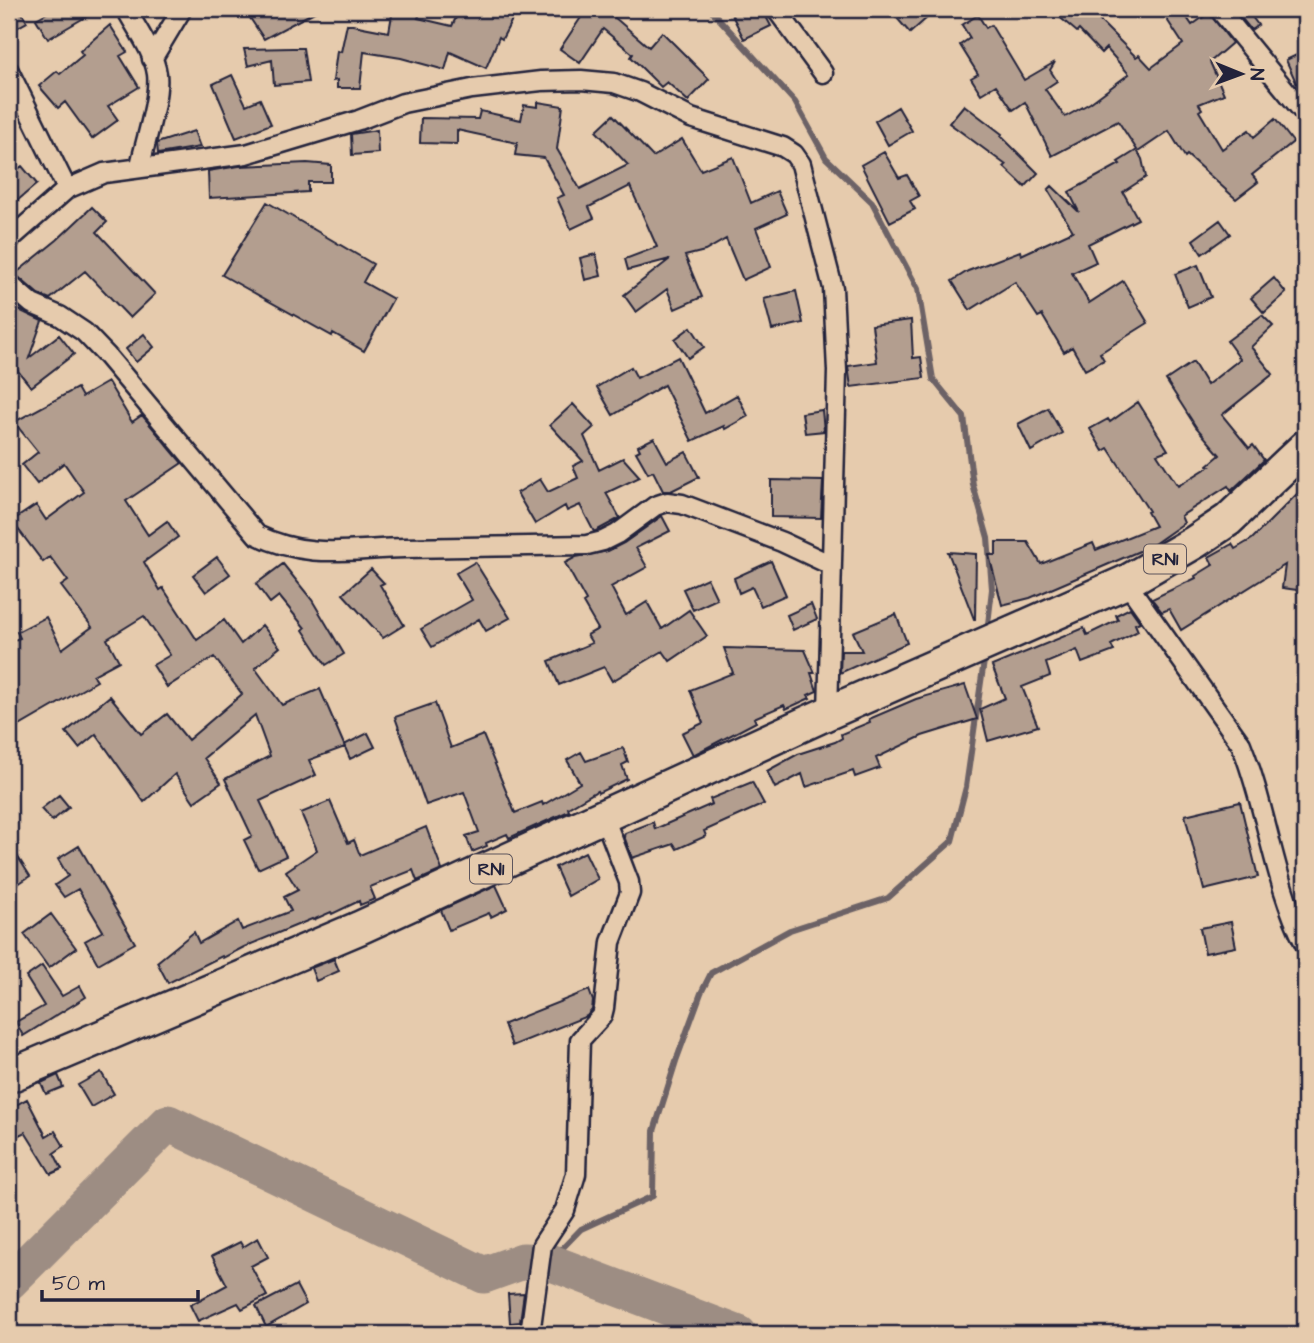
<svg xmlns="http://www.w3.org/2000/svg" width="1314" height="1343" viewBox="0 0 1314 1343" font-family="'Architects Daughter',sans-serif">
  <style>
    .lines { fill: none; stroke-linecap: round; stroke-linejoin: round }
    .stream { stroke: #6c6266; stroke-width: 6 }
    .river { stroke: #9d8d83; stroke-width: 37 }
    .building { fill: #b39e8f; stroke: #22223b; stroke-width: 2 }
    .street-casing { stroke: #22223b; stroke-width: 23 }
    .highway-casing { stroke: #22223b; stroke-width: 37 }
    .street { stroke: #e6cbad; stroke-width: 18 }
    .highway { stroke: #e6cbad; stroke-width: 32 }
    .labels { text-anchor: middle; stroke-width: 5; stroke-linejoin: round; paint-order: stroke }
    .shield { fill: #e6cbad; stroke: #5d555d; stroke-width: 2 }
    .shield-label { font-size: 18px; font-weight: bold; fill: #22223b }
  </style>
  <rect width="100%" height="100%" fill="#e6cbad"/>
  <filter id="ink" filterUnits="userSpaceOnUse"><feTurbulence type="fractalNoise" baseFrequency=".0143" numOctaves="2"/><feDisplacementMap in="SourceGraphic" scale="14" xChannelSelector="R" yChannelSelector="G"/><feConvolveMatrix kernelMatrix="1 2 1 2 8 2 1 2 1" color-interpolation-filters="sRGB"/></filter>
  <g filter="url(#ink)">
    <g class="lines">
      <path class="stream" d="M710,9L795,102L826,158L872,202L918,289L933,379L964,417L973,485L988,538L992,589L987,633
        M549,1262L581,1229L653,1196L654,1131L676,1061L701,993L711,973L790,930L888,898L952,841L966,787L985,654"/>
      <path class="river" d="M9,1282L168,1123L484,1275L523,1261L549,1262L739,1334"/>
    </g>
    <path class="building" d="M9,9H20L27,22L9,32Z
      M54,9H99L48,39L36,19Z
      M244,9H320L264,39Z
      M393,9H422L418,18L452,26L460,9H472L484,14L486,9H504L515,14L502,39L499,37L486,68L450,52L445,70L401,58L364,52L360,88H337V80L333,81L337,51L341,52L347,24L389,32Z
      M580,9H621L614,17L649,47L662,32L709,79L688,101L667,82L661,87L631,57L633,54L603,29L580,63L560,49L584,13Z
      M729,9H762L771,26L744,39Z
      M889,9H937L910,33Z
      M1050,9H1088L1136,57L1139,55L1151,68L1183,44L1160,9H1181L1192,25L1209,13L1232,43L1210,62L1224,94L1199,104L1202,109L1199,111L1222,149L1249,130L1254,137L1275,119L1293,142L1252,175L1258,182L1236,199L1187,155L1185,157L1169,131L1138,152L1142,159L1146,177L1123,192L1138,219L1088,244L1096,262L1072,273L1089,303L1123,281L1148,323L1100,353L1104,360L1085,370L1072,347L1064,352L1042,315L1038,317L1015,282L970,310L952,281L968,271L1020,251L1021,255L1073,231L1048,190L1052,186L1079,212L1069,192L1120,164L1118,162L1137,150L1118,121L1052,156L1025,102L1013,110L996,85L981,94L971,78L978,74L960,45L970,38L962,25L978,15L986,28L991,25L1024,80L1055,62L1050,70L1057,81L1045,89L1065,117L1090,103L1129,74L1106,48L1101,53L1079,30L1077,32Z
      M1234,9H1246L1258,25L1251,30Z
      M110,25L127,52L120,56L139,87L108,106L118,120L92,139L65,102L58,108L39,86L57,71L60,74L83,55L80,51Z
      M292,48H303L308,82L274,85L272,60L248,66L244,49Z
      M1305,51V96L1299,89L1286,60Z
      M232,75L246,105L260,99L271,124L236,138L213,84Z
      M538,102L563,106L557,149L580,189L628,165L596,131L613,115L653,157L682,139L701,170L733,157L751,203L777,191L787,214L756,228L771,267L743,280L726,239L705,251L685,256L702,297L675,309L667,289L636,312L624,295L670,259L628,270L625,259L657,247L630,186L589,207L594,218L571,229L557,198L564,195L544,158L515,155L517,143L457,130V144L420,143L421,118L478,119L480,111L521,120L524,105L538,107Z
      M964,105L1002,134L1001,136L1038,173L1025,187L1004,167L1006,165L949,123Z
      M898,107L912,131L888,145L875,121Z
      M377,130L378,153L352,155L351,134Z
      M194,131L200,147L158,154L157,143Z
      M884,152L899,178L907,175L919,196L910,201L915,209L890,222L861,165Z
      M9,156L18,169L22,166L37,184L18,200L9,190Z
      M307,163L331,165V182H308V192L209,198L208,171L239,166Z
      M267,202L373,264L363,282L393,299L364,351L333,333L332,336L222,275Z
      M92,207L107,222L97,232L155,294L130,318L85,271L50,299L38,294L15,274L57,240Z
      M1220,220L1230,234L1202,254L1193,240Z
      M596,254L601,276L585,280L580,258Z
      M1198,265L1211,297L1188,307L1175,274Z
      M1274,278L1286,293L1264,313L1251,298Z
      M796,291L803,323L772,330L764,299Z
      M19,310L42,321L29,358L59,335L74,354L31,387L9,360V319Z
      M1262,315L1273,326L1251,347L1273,374L1222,415L1249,448L1253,445L1264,460L1231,491L1228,486L1181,516L1184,523L1151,546L1030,598L1002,605L989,555H996V542H1028L1041,564L1093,543L1096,550L1155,526L1147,512L1149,511L1108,448L1103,451L1090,429L1108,419L1110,422L1138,402L1168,450L1157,454L1178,486L1210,466L1208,465L1220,455L1196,427L1166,380L1193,362L1207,385L1240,359L1227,341Z
      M911,320L913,358L921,357L924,378L851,387L848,366L877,362L872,325Z
      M691,327L704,347L688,358L675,339Z
      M144,334L154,347L136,362L126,349Z
      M678,357L705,413L737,395L748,416L725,429L724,426L692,441L664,385L613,415L597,387L631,367L637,378Z
      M108,382L132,422L142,415L182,463L126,501L148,535L167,521L178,537L144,562L160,590L163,588L197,640L224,620L241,644L262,625L280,647L255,668L282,705L320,689L345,747L309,760L316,775L260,801L286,856L258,869L244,840L252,836L225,779L270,756L255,715L204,758L221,783L194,802L175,774L144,802L96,734L79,748L66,732L110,696L141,734L167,714L188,740L242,694L214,657L167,687L153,665L170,655L144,616L107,639L119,661L93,675L97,681L9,732V642L20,638L17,632L46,617L62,649L92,627L61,586L68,581L50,557L43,562L12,521L36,505L46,520L84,492L64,463L37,484L22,465L38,452L14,422L77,388L82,397Z
      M573,404L594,427L584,436L599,470L623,458L640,477L606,493L620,518L594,532L580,505L567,511L565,506L535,524L517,493L540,479L548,492L578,478L573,466L583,461L550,425Z
      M1048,408L1062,433L1031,451L1018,424Z
      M822,410L824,431L805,433L802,413Z
      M654,438L667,462L686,452L699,477L671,491H663L653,471L648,473L636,452L640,450L638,446Z
      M771,480L823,481L821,518L771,517Z
      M1305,486V591L1282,588L1285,565L1181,630L1169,609L1162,612L1152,599L1196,578L1195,576L1213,565L1209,557L1232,544L1235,549L1252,539Z
      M662,516L670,531L636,548L647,567L611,587L626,615L647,602L662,629L689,610L707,636L670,661L663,651L612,681L604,667L559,685L549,661L592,643L587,635L598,629L583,603L586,601L565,563L576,557L608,551L624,543Z
      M948,552L976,554L975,619H974Z
      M217,557L230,574L206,592L193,575Z
      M771,561L786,595L761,606L752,587L739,593L734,578Z
      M475,562L510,618L486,631L479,619L432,647L421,629L472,600L456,573Z
      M283,564L312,600L344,654L326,665L303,630L305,628L279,596L270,603L256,584Z
      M371,569L384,583L380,585L404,625L383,638L343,594Z
      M707,578L717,599L693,610L683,589Z
      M811,604L817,619L793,630L787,615Z
      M1130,608L1140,622L1135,624L1138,631L1111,645L1114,651L1082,663L1077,650L1046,663L1050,676L1022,687L1038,726L988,741L980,709L1005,698L992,666L1084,628L1087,635L1118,620L1116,615Z
      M896,614L907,643L840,673L841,651H862L853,632Z
      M724,648L805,650L815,673H811L817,691L808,695L810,698L786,709L784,705L754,718L756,722L693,755L682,733L703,723L690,690L733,673Z
      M965,685L977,719L922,736L876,758L880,768L855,777L853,771L806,787L802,774L775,788L767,771L798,754L835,742L842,738L841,734L870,722L869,719L916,699Z
      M435,703L451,748L483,735L515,813L542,802L543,805L580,783L567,760L581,752L586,761L623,748L628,762L622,765L627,779L598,793L597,791L568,808L569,811L509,838L507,834L486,843L487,846L472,852L466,836L479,832L464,792L426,805L395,717Z
      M368,733L375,747L350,759L344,745Z
      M752,782L764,804L704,831L706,836L677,849L674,844L632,858L624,836L625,833L653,822L655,829L712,804L710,799Z
      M59,795L69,807L52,821L41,809Z
      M330,801L348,843L354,840L360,855L426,827L442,870L417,881L413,870L370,887L375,899L360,905L359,901L332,914L331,912L313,920L312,919L244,947L223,958L222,956L168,983L157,962L194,932L199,943L238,921L242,930L291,911L284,897L298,890L286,871L317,850L301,813Z
      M1240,802L1258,877L1204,890L1185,815Z
      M9,843L30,876L9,890Z
      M79,846L135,943L98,964L85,941L103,931L78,889L64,897L55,885L68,876L58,859Z
      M585,852L598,879L568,896L555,867Z
      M496,885L507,909L491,917L489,913L449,930L441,910Z
      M51,914L76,948L49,968L24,934Z
      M1231,922L1236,947L1205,953L1200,928Z
      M334,959L339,971L316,981L311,968Z
      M42,966L62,996L80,986L86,997L23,1036L16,1022L44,1006L26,977Z
      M589,990L593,1001L592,1010L587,1016L512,1046L504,1024Z
      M101,1072L114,1094L91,1107L78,1085Z
      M58,1075L63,1087L46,1094L41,1083Z
      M27,1099L46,1136L55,1131L64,1146L54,1153L62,1169L51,1174L25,1132L9,1140V1109Z
      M258,1238L268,1257L251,1266L267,1296L242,1309L238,1303L198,1321L190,1305L227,1285L212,1256L240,1242L243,1247Z
      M296,1285L306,1304L266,1327L256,1306Z
      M524,1293L520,1322L510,1323L508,1294Z"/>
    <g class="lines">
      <defs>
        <path id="street" d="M126,9C136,28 154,52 157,74C160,97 145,142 140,166
          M776,9L823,73
          M1219,9L1305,114
          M152,59L182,9
          M9,71L67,189
          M9,240L67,189L104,173L246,154L359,120L403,103L472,89L541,81L581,80L614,83L640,92L691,118L783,147L794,154L801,164L833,288L837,371L828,713
          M9,284L32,304L60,316L84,332L107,356L257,535C309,560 350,549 405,548C466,547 526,546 587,545L603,541L617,534L655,506L667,502L682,504L782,542L831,565
          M1126,582L1241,744C1267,808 1273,881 1305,944
          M530,1334L542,1245L565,1210L576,1174L580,1040L602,1016L604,1008L611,942L630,893L629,882L604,817"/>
        <path id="highway" d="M9,1076L359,928L828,713L1126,582L1195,542L1228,520L1305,447"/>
      </defs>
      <use href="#street" class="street-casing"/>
      <use href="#highway" class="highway-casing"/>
      <use href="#street" class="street"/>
      <use href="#highway" class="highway"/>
    </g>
  </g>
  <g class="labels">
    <g class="shield">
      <rect x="1144" y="544.5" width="42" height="29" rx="5"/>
      <rect x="470" y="854.5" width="42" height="29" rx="5"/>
    </g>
    <g class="shield-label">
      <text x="1165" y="565">RN1</text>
      <text x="491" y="875">RN1</text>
    </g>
  </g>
  <rect width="1314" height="1343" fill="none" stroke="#e6cbad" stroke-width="35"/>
  <rect x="18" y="18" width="1279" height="1308" fill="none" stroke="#22223b" stroke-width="2.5" filter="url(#ink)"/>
  <g transform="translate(1241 74) rotate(91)" stroke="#e6cbad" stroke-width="5" paint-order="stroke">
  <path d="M0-5L12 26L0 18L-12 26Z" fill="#22223b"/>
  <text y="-10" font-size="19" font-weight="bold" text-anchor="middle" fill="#22223b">N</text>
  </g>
  <path d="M42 1290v10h156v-10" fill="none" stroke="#22223b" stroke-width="3.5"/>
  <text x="52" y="1290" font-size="21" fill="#22223b" stroke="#e6cbad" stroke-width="5" paint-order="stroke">50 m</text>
</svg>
